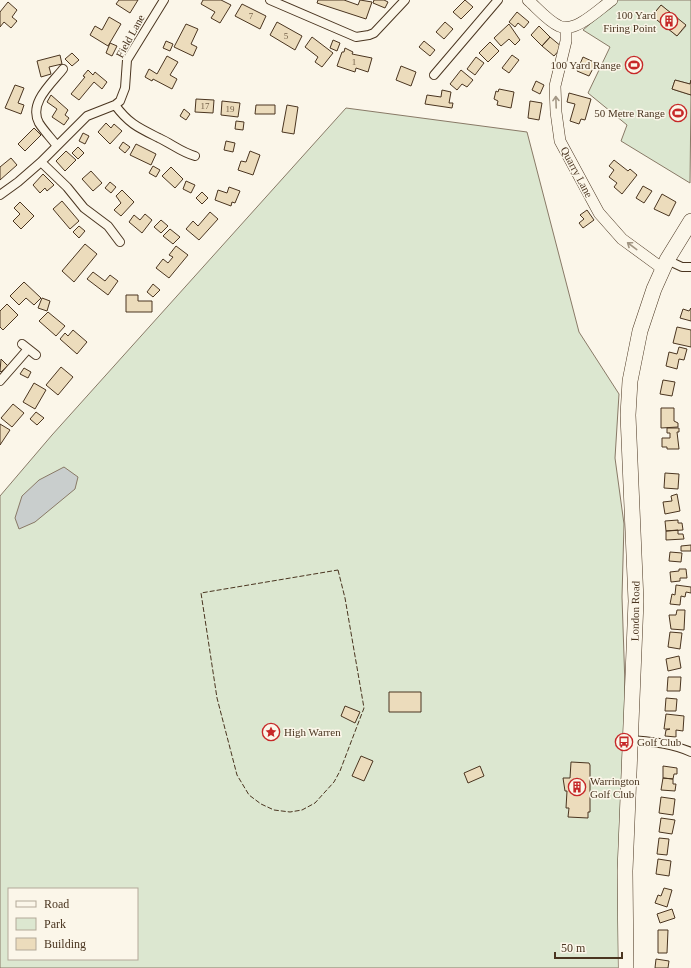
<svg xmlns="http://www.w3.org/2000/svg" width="691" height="968" viewBox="0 0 691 968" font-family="Georgia,serif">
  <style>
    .green { fill: #dce7d0; stroke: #887966; fill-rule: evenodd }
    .water { fill: #c9cecd; stroke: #887966 }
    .building { fill: #ecdcbc; stroke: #4a3520 }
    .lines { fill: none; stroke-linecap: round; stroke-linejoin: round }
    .street-casing { stroke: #4a3520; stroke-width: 10 }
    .secondary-casing { stroke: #4a3520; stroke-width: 12 }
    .highway-casing { stroke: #4a3520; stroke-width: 16 }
    .street { stroke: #fbf6e9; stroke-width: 8 }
    .secondary { stroke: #fbf6e9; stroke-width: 11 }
    .highway { stroke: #fbf6e9; stroke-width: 15 }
    .fence { stroke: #4a3520; stroke-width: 1; stroke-dasharray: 5 2; stroke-linecap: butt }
    .oneway { stroke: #a29684 }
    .labels { text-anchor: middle; stroke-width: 3; stroke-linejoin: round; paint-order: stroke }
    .number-label { font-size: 9px; fill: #725f47 }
    .poi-label { font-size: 11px; fill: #4a3520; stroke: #fbf6e9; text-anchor: end }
    .street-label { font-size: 11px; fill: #4a3520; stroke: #fbf6e9 }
  </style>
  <rect width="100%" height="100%" fill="#fbf6e9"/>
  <path class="green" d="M618,0H691V80L690,84L675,80L672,89L691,95L690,183L621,141L627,125L588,93L610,47L583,30ZM661,5L686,26L677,36L652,16Z
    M346,108L527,132L579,332L619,394L615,458L624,524L622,597L628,774L627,968H0V496L52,435ZM9,889H137V959H9Z"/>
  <path class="water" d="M64,467L78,477L75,489L35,522L19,529L15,518L22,496L39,480Z"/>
  <path class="building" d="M119,0H138L130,13L116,4Z
    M203,0H221L231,5L220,23L211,18L215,12L201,4Z
    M318,0H344L358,5L360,0L372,2L366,19L317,3Z
    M374,0H384L388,2L385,8L373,3Z
    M465,0L473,7L461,19L453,12Z
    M8,2L17,10L12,17L17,21L11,28L4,22L0,27V12Z
    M242,4L266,16L260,29L235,16Z
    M661,5L686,25L677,36L652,16Z
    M517,12L529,22L524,28L518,23L515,27L509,22Z
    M109,17L121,24L108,46L90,35L95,26L102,30Z
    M277,22L302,36L295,50L270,35Z
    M445,22L453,29L444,39L436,32Z
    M186,24L198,29L191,44L197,47L193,56L174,47Z
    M509,24L520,40L515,45L509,39L501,46L494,38Z
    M539,26L550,37L542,46L531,35Z
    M312,37L333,53L322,67L315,62L318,57L305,47Z
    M550,37L562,47L554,56L542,46Z
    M333,40L340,43L337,51L330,48Z
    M166,41L173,44L170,51L163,48Z
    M424,41L435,50L430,56L419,47Z
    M490,42L499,51L488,62L479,53Z
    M110,43L117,46L112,56L106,53Z
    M345,48L353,52L352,54L372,58L368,72L356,68L355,72L337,66L342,52H344Z
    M72,53L79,60L72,66L65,59Z
    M60,55L62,64L49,67L51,74L41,77L37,61Z
    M512,55L519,60L509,73L502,68Z
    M167,56L178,62L170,75L177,79L172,89L153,79L152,81L145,77L149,69L157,74Z
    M476,57L484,63L475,75L467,69Z
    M583,57L596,63L589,76L577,71Z
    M401,66L416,72L411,86L396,80Z
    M88,70L93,75L95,72L107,82L102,89L94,82L79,100L71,94L85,77L83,76Z
    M461,70L473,80L467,87L462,84L457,90L450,84Z
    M675,80L690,84L691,80V95L672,89Z
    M536,81L544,85L540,94L532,90Z
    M15,85L24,88L18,103L24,105L21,114L5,108Z
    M499,89L514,92L511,108L497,105L498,101L494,99L496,91L498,92Z
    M442,90L451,92L449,103H453L452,108L425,104L427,95L441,97Z
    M569,93L591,99L585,120L581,119L579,124L570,121L575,104L567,102Z
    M51,95L68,110L65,115L69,118L64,125L52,117L57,109L47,102Z
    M196,99L214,100L213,113L195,112Z
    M222,101L240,103L238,117L221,115Z
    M530,101L542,103L539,120L528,118Z
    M256,105H275V114H255Z
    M287,105L298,107L294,134L282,132Z
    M184,109L190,114L186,120L180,116Z
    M236,121L244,122L243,130L235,129Z
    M106,123L111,128L114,124L122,131L110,144L98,132Z
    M34,128L41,135L25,151L18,144Z
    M83,133L89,136L85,144L79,141Z
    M226,141L235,143L233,152L224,150Z
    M123,142L130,147L125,153L119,148Z
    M136,144L156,154L151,165L130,155Z
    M78,147L84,153L78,159L72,153Z
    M66,151L76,160L65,171L56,161Z
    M250,151L260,155L253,175L238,170L241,161L246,162Z
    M11,158L17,165L0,180V167Z
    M614,160L628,171L630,169L637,175L622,194L614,187L617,183L609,177L614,170L609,166Z
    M153,166L160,170L156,177L149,173Z
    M171,167L183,179L175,188L162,176Z
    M91,171L102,183L93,191L82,179Z
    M43,174L54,185L47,191L45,188L40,193L33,185Z
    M186,181L195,185L191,193L183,189Z
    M110,182L116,187L111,193L105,188Z
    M643,186L652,191L644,203L636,198Z
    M229,187L240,191L235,203L232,202L231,206L215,200L218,190L227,193Z
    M122,190L134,202L121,216L114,210L121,203L116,196Z
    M202,192L208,198L202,204L196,198Z
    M662,194L676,202L669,216L654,209Z
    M62,201L79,221L70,229L53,209Z
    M20,202L34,216L21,229L13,221L20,214L14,208Z
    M587,210L594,220L583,228L579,223L584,219L580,215Z
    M210,212L218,219L199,240L186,229L193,221L198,226Z
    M145,214L152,220L142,233L129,222L134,215L140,220Z
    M161,220L168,226L161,233L154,227Z
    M79,226L85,231L79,238L73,232Z
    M170,229L180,237L173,244L163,236Z
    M85,244L97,254L74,282L62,271Z
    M176,246L188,255L169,278L156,268L163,259L168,263L173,257L169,255Z
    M93,272L105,281L110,275L118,281L108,295L87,279Z
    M24,282L41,298L34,305L26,298L19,305L10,296Z
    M153,284L160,290L153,297L147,292Z
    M126,295H138V301H152V312H126Z
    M42,298L50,301L47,311L38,308Z
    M7,304L18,315L3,330L0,327V311Z
    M691,308V321L680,318L683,309L689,311Z
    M48,312L65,326L56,336L39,321Z
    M677,327L691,330V347L673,343Z
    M73,330L87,342L77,354L60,339L65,333L68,336Z
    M679,347L687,349L684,360L679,359L677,369L666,366L669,352L677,354Z
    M1,359L8,366L1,372L0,371Z
    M61,367L73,377L58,395L46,385Z
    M24,368L31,372L28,378L20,374Z
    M663,380L675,382L672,396L660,394Z
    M34,383L46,390L35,409L23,402Z
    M13,404L24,413L12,427L1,418Z
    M661,408H674V421L678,423V427L661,428Z
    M36,412L44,418L37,425L30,419Z
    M0,424L10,430L0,445Z
    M667,428H679V432H677L679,449H667V447H662V438H670V433H667Z
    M665,473L679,474L678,489L664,488Z
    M677,494L680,511L665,514L663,502L672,501L671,496Z
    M678,520V523H682L683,530L666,531L665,521Z
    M678,530V534H683L684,539L666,540V531Z
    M691,545V551H681V546Z
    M670,552L682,553L681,562L669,561Z
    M679,569H686L687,578H680V581L671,582L670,572L679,571Z
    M676,585L691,587V593L686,592L685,597L681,596L680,605L670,604L672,594L675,595Z
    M677,610H685L684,630L671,629L669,615H676Z
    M670,632L682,633L680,649L668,647Z
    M679,656L681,668L668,671L666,659Z
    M668,677H681L680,691H667Z
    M389,692H421V712H389Z
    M666,698L677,699L676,711H665Z
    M345,706L360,712L355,723L341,716Z
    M666,714L684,716L683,731L676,730V737L665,736L666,730L670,729H664Z
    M361,756L373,761L364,781L352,776Z
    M571,762L589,763L590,765V812H588V818L568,817L569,808H566L567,791H565L563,778H570Z
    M480,766L484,776L468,783L464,773Z
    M663,766L677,768V774H674L673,779L663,778Z
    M663,778L673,779V784H676L675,791L661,790Z
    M661,797L675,799L673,815L659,813Z
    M661,818L675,820L672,834L659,832Z
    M659,838L669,839L667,855L657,854Z
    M658,859L671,861L669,876L656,874Z
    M664,888L672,890L667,907L655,903L658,895L661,896Z
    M672,909L675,918L660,923L657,914Z
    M658,930H668L667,953H658Z
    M656,959L669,961L668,968H655Z"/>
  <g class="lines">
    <defs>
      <path id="street" d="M270,0L356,37L369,35L374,33L405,0
        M434,75L498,0
        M115,105C129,124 139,128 159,138C172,144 181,152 195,156
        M57,146C51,138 44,131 39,123C28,103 52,83 63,69
        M41,162L67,187L84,208L108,226L120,242
        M0,195L18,182L41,162L87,116L115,105L120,101L125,88L127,60L164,0
        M667,260L682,267H691
        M22,344L36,355
        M0,381L28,349
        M631,740C652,742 671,743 691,752"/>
      <path id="secondary" d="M528,0C537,8 548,21 559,26C575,34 599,9 612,0
        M566,28V41L555,86L556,112L560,141L599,213L622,239L663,269"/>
      <path id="highway" d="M626,968L625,871L636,601L628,415L630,381L640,331L654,289L667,260L691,221"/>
    </defs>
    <use href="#street" class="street-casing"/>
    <use href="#secondary" class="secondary-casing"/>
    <use href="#highway" class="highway-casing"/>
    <use href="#street" class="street"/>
    <use href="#secondary" class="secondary"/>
    <use href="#highway" class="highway"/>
    <path class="fence" d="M338,570L345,598L364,708L340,771L334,782L315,803L302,810L290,812L274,810L261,804L249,795L237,775L217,698L201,593Z"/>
  </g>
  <defs><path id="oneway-shaft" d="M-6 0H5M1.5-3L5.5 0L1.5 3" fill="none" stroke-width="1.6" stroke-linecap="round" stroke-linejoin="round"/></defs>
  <g class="oneway">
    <use href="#oneway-shaft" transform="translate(556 102) rotate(-92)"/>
    <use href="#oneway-shaft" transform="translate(632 246) rotate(-143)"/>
  </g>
  <defs>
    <symbol id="building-ring" viewBox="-11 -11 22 22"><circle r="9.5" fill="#fbf6e9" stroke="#c62828" stroke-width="1.5"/><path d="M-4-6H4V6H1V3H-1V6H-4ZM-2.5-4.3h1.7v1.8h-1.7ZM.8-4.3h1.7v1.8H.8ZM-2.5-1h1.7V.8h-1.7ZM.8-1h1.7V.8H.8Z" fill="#c62828"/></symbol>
    <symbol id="stadium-ring" viewBox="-11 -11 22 22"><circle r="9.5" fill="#fbf6e9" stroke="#c62828" stroke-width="1.5"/><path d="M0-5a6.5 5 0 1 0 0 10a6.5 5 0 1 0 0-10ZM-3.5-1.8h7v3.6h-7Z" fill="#c62828"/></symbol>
    <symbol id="sight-ring" viewBox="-11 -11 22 22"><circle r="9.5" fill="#fbf6e9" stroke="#c62828" stroke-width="1.5"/><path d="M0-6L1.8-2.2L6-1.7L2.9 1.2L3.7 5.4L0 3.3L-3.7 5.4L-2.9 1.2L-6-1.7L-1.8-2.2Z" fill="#c62828"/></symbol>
    <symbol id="bus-ring" viewBox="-11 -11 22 22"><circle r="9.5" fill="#fbf6e9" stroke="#c62828" stroke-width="1.5"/><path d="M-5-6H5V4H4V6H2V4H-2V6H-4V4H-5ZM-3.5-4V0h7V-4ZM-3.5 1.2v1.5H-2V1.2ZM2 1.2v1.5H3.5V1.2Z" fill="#c62828"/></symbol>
  </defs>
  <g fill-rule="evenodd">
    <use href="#building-ring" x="659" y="11" width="20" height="20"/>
    <use href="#stadium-ring" x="624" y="55" width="20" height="20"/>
    <use href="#stadium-ring" x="668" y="103" width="20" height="20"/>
    <use href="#sight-ring" x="261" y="722" width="20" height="20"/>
    <use href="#bus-ring" x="614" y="732" width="20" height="20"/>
    <use href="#building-ring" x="567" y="777" width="20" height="20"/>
  </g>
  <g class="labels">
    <g class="number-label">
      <text x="251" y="19">7</text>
      <text x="286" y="39">5</text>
      <text x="354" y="65">1</text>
      <text x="205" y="109">17</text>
      <text x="230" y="112">19</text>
    </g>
    <g class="poi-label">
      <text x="656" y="19">100 Yard<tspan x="656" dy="13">Firing Point</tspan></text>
      <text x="621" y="69">100 Yard Range</text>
      <text x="665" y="117">50 Metre Range</text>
      <text x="284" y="736" text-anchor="start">High Warren</text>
      <text x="637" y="746" text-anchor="start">Golf Club</text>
      <text x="590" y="785" text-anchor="start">Warrington<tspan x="590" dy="13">Golf Club</tspan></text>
    </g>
    <g class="street-label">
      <text transform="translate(130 36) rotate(-61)" y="4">Field Lane</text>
      <text transform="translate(577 172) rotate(62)" y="4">Quarry Lane</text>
      <text transform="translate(635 611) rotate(-89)" y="4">London Road</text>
    </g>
  </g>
  <rect x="8" y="888" width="130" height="72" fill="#fbf6e9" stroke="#b4a999"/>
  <rect x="16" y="901" width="20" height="6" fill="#fbf6e9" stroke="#b4a999"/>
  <text x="44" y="908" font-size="12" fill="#4a3520">Road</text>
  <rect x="16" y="918" width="20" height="12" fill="#dce7d0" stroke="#b4a999"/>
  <text x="44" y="928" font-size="12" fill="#4a3520">Park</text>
  <rect x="16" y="938" width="20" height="12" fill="#ecdcbc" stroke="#b4a999"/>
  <text x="44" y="948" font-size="12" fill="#4a3520">Building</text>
  <path d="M555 952v6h67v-6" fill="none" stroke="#4a3520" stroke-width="2"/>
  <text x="561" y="952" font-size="12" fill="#4a3520" stroke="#fbf6e9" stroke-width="3" paint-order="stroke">50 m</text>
</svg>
